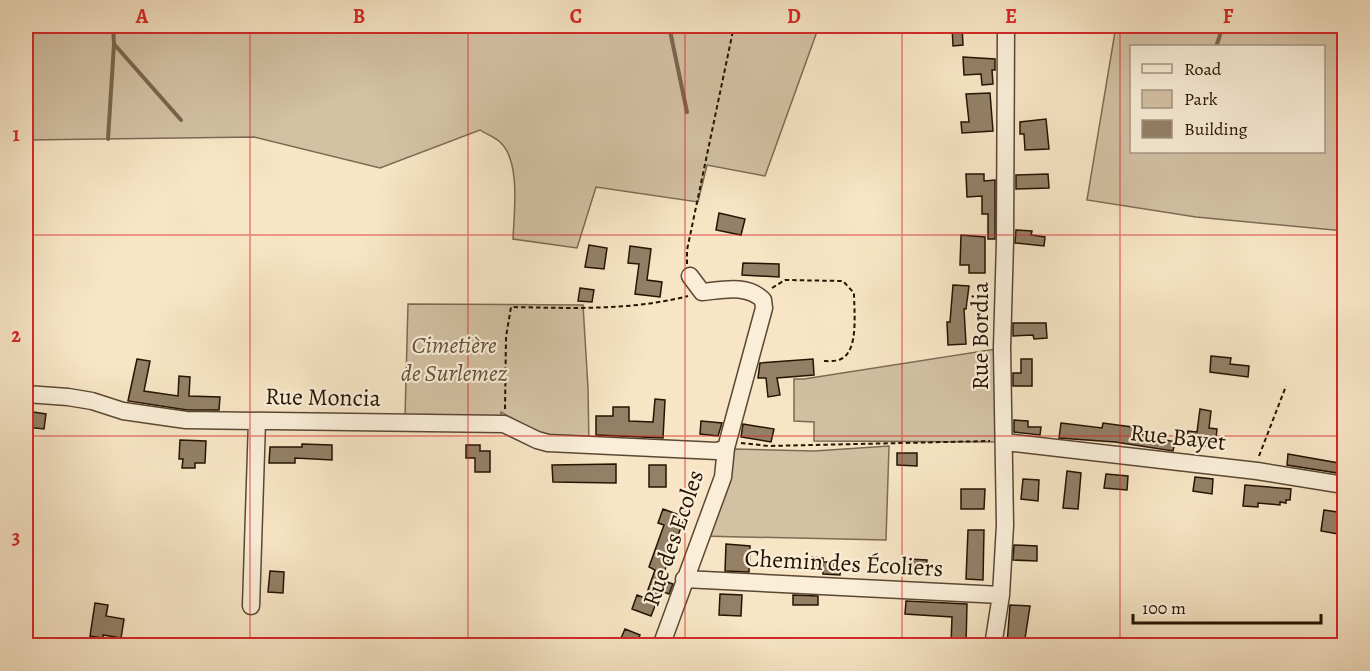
<svg xmlns="http://www.w3.org/2000/svg" width="1370" height="671" viewBox="0 0 1370 671" font-family="Alegreya,serif">
  <style>
    .green { fill: #d3c1a4; stroke: #7c6a53; stroke-width: 1.5; fill-rule: evenodd }
    .lines { fill: none; stroke-linecap: round; stroke-linejoin: round }
    .stream { stroke: #79664f; stroke-width: 4 }
    .building { fill: #938067; stroke: #261302; stroke-width: 1.5 }
    .minor-casing { stroke: #5a4833; stroke-width: 19 }
    .path { stroke: #261302; stroke-width: 2; stroke-dasharray: 4.5 3; stroke-linecap: butt }
    .minor { stroke: #faeed9; stroke-width: 16 }
    .grid { fill: none; stroke: #d62828; stroke-width: 1.5; stroke-opacity: 0.55 }
    .labels { text-anchor: middle; stroke-width: 4.5; stroke-linejoin: round; paint-order: stroke }
    .street-label { font-size: 24px; fill: #261302; stroke: #faeed9 }
    .park-label { font-size: 24px; font-style: italic; fill: #63503b; stroke: #faeed9 }
    .neatline { fill: none; stroke: #d62828; stroke-width: 2 }
    .grid-label { font-size: 20px; text-anchor: middle; font-weight: bold; fill: #d62828 }
  </style>
  <rect width="100%" height="100%" fill="#f7e5c5"/>
  <filter id="stains"><feTurbulence type="fractalNoise" baseFrequency=".00333" numOctaves="4"/><feColorMatrix values="0 0 0 0 .2 0 0 0 0 .09 0 0 0 0 .02 0 0 0 .5 -.17"/></filter>
  <radialGradient id="worn" r=".72"><stop offset=".6" stop-color="#630" stop-opacity="0"/><stop offset="1" stop-color="#630" stop-opacity=".3"/></radialGradient>
  <path class="green" d="M26,26H819L765,176L707,165L698,202L596,187L577,248L513,239C514,213 521,161 500,142C495,137 486,134 480,130L380,168L254,137L26,140Z
    M1116,26H1344V231L1196,217L1087,200ZM1324,46V152H1132V46Z
    M408,304L583,305L588,388L589,445L540,434L501,412V419L405,417Z
    M1002,348L1005,442L814,441V422L794,421V379H804Z
    M889,446L886,540L700,536L735,449L814,451Z"/>
  <g class="lines">
    <path class="stream" d="M113,26L114,44L181,120
      M669,26L687,112
      M1217,44L1223,26
      M108,139L114,44"/>
  </g>
  <path class="building" d="M952,26H962L963,45L953,46Z
    M963,57L995,59V70H992L993,84L982,85L981,74L964,75Z
    M990,93L993,131L962,133L961,122H969L966,94Z
    M1046,119L1049,149L1025,150L1024,134H1020V122Z
    M966,174H984V181L995,180V239H988V214H982V196L967,197Z
    M1048,174L1049,188L1016,189V175Z
    M719,213L745,219L741,235L716,230Z
    M1016,230L1032,231L1031,235L1045,237L1044,246L1015,243Z
    M961,235L985,237V273H969V265H960Z
    M589,245L607,248L604,269L585,267Z
    M630,246L651,249L647,280L662,282L660,297L635,294L639,264L628,263Z
    M743,263L779,264V277L742,275Z
    M953,285L969,286L966,309H964L966,344L948,345L947,322H950Z
    M580,288L594,290L592,302L578,301Z
    M1013,323H1046L1047,338L1034,339L1033,335L1013,336Z
    M1211,356L1231,358L1230,364L1249,366L1248,377L1210,372Z
    M137,359L150,361L144,391L178,396L179,376L190,377L189,396L220,397L219,410H187L128,401Z
    M813,359L814,375L777,378L780,395L768,397L766,378H758L760,363Z
    M1021,359H1032V386H1013V373H1021Z
    M655,399L665,400L663,438L596,435V416H613V407H629V421L653,422Z
    M1200,409L1211,411L1209,428L1217,429L1215,447L1186,444L1188,431L1197,432Z
    M26,411L46,414L44,429L26,427Z
    M1014,420L1028,421V427H1041L1040,435L1014,432Z
    M701,421L722,423L718,436L700,434Z
    M1061,423L1102,428L1103,423L1132,427V432L1175,442L1173,451L1115,442L1059,438Z
    M743,424L774,429L771,442L741,437Z
    M180,440L206,441L205,463H195V468H182L183,459H179Z
    M302,444L332,445V460L295,458V463H269L270,447H302Z
    M466,445H480V451H490V472H475V458H466Z
    M897,453H917V466L897,465Z
    M1288,454L1344,464V474L1287,465Z
    M616,464V483L553,482L552,465Z
    M649,465H666V487H649Z
    M1067,471L1081,473L1078,509L1063,508Z
    M1106,474L1128,476L1127,490L1104,488Z
    M1195,477L1213,479L1212,494L1193,491Z
    M1023,479L1039,480L1038,501L1021,499Z
    M1245,485L1291,489L1290,500H1286V503L1280,502V505L1258,503V507L1243,506Z
    M961,489H985L984,509H961Z
    M663,509L685,517L661,580L673,584L669,594L661,591L651,616L632,609L637,595L645,598L655,570L649,567L664,525L658,523Z
    M1324,510L1344,513V535L1321,531Z
    M968,530H984L983,580L966,579Z
    M726,544L750,546L749,572L725,571Z
    M1014,545L1037,546V561L1013,560Z
    M812,557L823,558V562H841L840,575L823,574V570H811Z
    M908,559L927,560L926,573H908Z
    M270,571L284,572L283,593L268,592Z
    M720,594L742,595L741,616L719,615Z
    M793,595L818,596V605H793Z
    M906,601L967,604L966,645H951L952,617L905,614Z
    M95,603L108,605L106,616L124,619L121,638L103,635V638L90,636Z
    M1010,605L1030,606L1024,645H1007Z
    M625,629L640,635L636,645H618Z"/>
  <g class="lines">
    <defs>
      <path id="minor" d="M26,394L68,397L92,401L123,411L186,420L504,424L537,440L548,443L717,451L726,448
        M1005,442L1257,471L1344,485
        M684,579L1001,595
        M251,606L257,421
        M661,646L723,477L726,448L764,308L763,300C747,284 723,290 702,292L690,276
        M993,646L1001,595L1005,525L1002,348L1005,241L1006,26"/>
    </defs>
    <use href="#minor" class="minor-casing"/>
    <path class="path" d="M687,264V250L734,26
      M772,288L785,280L843,281L854,293C854,311 859,351 841,359C835,362 828,361 822,361
      M505,409L506,337L511,307C570,308 630,311 688,296
      M741,443L769,446L990,441
      M1259,456L1286,386"/>
    <use href="#minor" class="minor"/>
  </g>
  <path class="grid" d="M250,26V646M468,26V646M685,26V646M902,26V646M1120,26V646M26,235H1344M26,436H1344"/>
  <g class="labels">
    <g class="street-label">
      <text transform="translate(980 336) rotate(-90)" y="8">Rue Bordia</text>
      <text transform="translate(323 397) rotate(1)" y="8">Rue Moncia</text>
      <text transform="translate(1178 437) rotate(6)" y="8">Rue Bayet</text>
      <text transform="translate(673 538) rotate(-71)" y="8">Rue des Ecoles</text>
      <text transform="translate(844 563) rotate(3)" y="8">Chemin des Écoliers</text>
    </g>
    <g class="park-label">
      <text x="454" y="353">Cimetière<tspan x="454" dy="28">de Surlemez</tspan></text>
    </g>
  </g>
  <rect width="1370" height="671" fill="none" stroke="#f7e5c5" stroke-width="66"/>
  <rect x="1130" y="45" width="195" height="108" fill="#faeed9" stroke="#a59683" stroke-width="1.5"/>
  <rect x="1142" y="64" width="30" height="9" fill="#faeed9" stroke="#a59683" stroke-width="1.5"/>
  <text x="1184" y="75" font-size="18" fill="#261302">Road</text>
  <rect x="1142" y="90" width="30" height="18" fill="#d3c1a4" stroke="#a59683" stroke-width="1.5"/>
  <text x="1184" y="105" font-size="18" fill="#261302">Park</text>
  <rect x="1142" y="120" width="30" height="18" fill="#938067" stroke="#a59683" stroke-width="1.5"/>
  <text x="1184" y="135" font-size="18" fill="#261302">Building</text>
  <path d="M1133 614v9h188v-9" fill="none" stroke="#261302" stroke-width="3"/>
  <text x="1142" y="614" font-size="18" fill="#261302" stroke="#faeed9" stroke-width="4.5" paint-order="stroke">100 m</text>
  <rect x="33" y="33" width="1304" height="605" class="neatline"/>
  <g class="grid-label">
    <text x="142" y="23">A</text>
    <text x="359" y="23">B</text>
    <text x="576" y="23">C</text>
    <text x="794" y="23">D</text>
    <text x="1011" y="23">E</text>
    <text x="1228" y="23">F</text>
    <text x="16" y="141">1</text>
    <text x="16" y="342">2</text>
    <text x="16" y="544">3</text>
  </g>
  <rect width="100%" height="100%" filter="url(#stains)"/>
  <rect width="100%" height="100%" fill="url(#worn)"/>
</svg>
